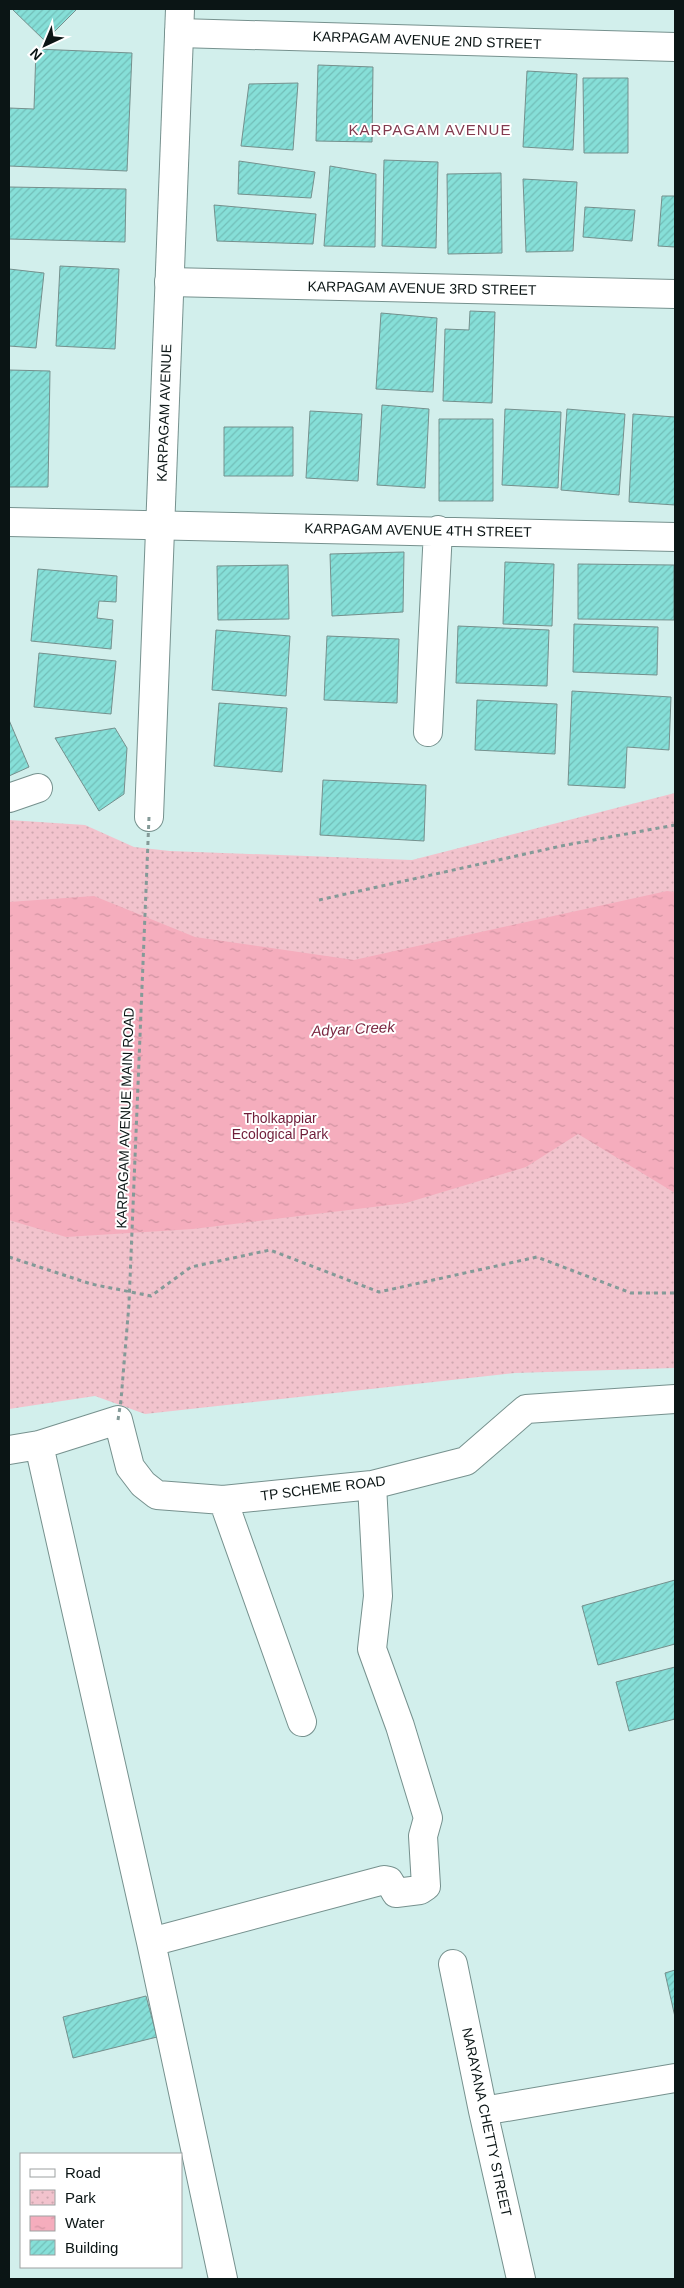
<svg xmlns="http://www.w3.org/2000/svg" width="684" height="2288" viewBox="0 0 684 2288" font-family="Arial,sans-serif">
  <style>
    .park { fill: url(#park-dots) }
    .water { fill: url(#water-ripples) }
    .building { fill: url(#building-hatch); stroke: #75908d }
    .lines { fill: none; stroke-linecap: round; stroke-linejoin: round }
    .street-casing { stroke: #76918e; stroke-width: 30 }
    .secondary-casing { stroke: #76918e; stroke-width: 30 }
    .path { stroke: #849a98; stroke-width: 3; stroke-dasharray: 4 4; stroke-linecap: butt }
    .street { stroke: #fff; stroke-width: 28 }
    .secondary { stroke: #fff; stroke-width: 28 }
    .path-bridge { stroke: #849a98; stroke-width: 3; stroke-dasharray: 4 4; stroke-linecap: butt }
    .labels { text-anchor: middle; stroke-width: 4; stroke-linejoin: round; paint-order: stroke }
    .street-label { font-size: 14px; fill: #0b1515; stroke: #fff }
    .park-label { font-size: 14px; fill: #701d39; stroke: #fff }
    .neighbourhood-label { font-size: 15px; letter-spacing: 1px; fill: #833b4f; stroke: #fff }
    .water-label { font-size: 15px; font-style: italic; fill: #7b2842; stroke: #fff }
  </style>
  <defs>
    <pattern id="park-dots" width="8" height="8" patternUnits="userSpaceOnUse" patternTransform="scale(1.25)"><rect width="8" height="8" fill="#f2c3cd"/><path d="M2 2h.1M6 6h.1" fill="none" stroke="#cea7af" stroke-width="1.8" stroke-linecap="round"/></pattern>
    <pattern id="water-ripples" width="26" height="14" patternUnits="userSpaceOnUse" patternTransform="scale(1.25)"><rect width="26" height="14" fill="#f5adbd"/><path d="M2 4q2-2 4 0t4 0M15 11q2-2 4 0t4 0" fill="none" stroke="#d194a2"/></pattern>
    <pattern id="building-hatch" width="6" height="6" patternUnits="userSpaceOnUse" patternTransform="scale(1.25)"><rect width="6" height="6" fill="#86dfd8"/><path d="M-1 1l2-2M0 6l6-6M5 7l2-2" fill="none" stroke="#72beb8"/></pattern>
  </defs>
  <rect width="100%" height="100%" fill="#d2efec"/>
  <path class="park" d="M675,793V1368L515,1373L145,1414L95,1396L9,1409V820L85,825L134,847L170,851L412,860Z"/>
  <path class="water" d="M667,891L675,892V1193L578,1134L526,1167L406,1203L193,1229L66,1237L9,1220V902L94,896L195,937L354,960Z"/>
  <path class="building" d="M12,9H77L45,41Z
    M36,49L132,53L127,171L9,166V108L34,109Z
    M318,65L373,67L372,142L316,141Z
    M527,71L577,74L573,150L523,147Z
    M583,78H628V153H584Z
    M298,83L293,150L241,146L249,84Z
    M384,160L438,162L436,248L382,246Z
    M239,161L315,172L311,198L238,194Z
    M330,166L376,174L375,247L324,246Z
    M501,173L502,253L448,254L447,174Z
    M523,179L577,182L573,251L526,252Z
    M9,187L126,189L125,242L9,239Z
    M662,196H675V247L658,246Z
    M214,205L316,214L313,244L217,241Z
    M585,207L635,210L632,241L583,237Z
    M60,266L119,269L115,349L56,346Z
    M9,269L44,273L36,348L9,346Z
    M470,311L495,312L492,403L443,401L445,329L469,330Z
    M381,313L437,318L433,392L376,389Z
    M9,370L50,371L48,487H9Z
    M382,405L429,409L425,488L377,485Z
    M505,409L561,412L558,488L502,485Z
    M567,409L625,414L619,495L561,490Z
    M310,411L362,414L358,481L306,478Z
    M633,414L675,417V505L629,502Z
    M439,419H493V501H439Z
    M224,427H293V476H224Z
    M404,552L403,612L332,616L330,554Z
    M505,562L554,564L552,626L503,624Z
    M578,564L674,565V620L578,619Z
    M288,565L289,619L218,620L217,566Z
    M38,569L117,576L116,602L99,601L97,618L113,620L111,649L31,641Z
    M574,624L658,627L657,675L573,672Z
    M458,626L549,630L547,686L456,683Z
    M216,630L290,636L286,696L212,690Z
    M327,636L399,639L397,703L324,700Z
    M39,653L116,661L111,714L34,707Z
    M572,691L671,697L669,750L627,747L625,788L568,785Z
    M477,700L557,704L555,754L475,750Z
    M219,703L287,708L282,772L214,766Z
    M9,720L29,767L9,776Z
    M115,728L127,748L124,794L99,811L55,738Z
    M323,780L426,785L424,841L320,835Z
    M675,1580V1644L598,1665L582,1606Z
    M675,1667V1719L629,1731L616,1682Z
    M675,1970V2017L665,1973Z
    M146,1996L157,2037L73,2058L63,2017Z"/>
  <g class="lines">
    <defs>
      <path id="street" d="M179,33L675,47
        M169,282L675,294
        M9,522L675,537
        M428,732L438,530
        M9,798L38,788
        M39,1445L151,1942L223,2279
        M9,1450L39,1445L118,1420L130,1467L143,1484L157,1495L223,1500L372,1485L466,1461L526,1409L675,1399
        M223,1500L302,1722
        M151,1942L384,1880L389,1881L396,1893L420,1890L426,1886L423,1836L428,1818L400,1726L372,1649L378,1596L372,1485
        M453,1964L483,2111L521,2279
        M483,2111L675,2078"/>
      <path id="secondary" d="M149,817L180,9"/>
    </defs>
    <use href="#street" class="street-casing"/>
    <use href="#secondary" class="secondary-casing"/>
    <path class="path" d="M319,900L561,846L675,825
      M9,1257L91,1284L151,1296L191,1267L270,1250L379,1292L537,1257L631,1293H675"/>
    <use href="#street" class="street"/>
    <use href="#secondary" class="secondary"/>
    <path class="path-bridge" d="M118,1420L121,1400L129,1304L149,817"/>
  </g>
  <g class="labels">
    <g class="street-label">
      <text transform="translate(427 40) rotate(2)" y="5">KARPAGAM AVENUE 2ND STREET</text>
      <text transform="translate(422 288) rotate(1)" y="5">KARPAGAM AVENUE 3RD STREET</text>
      <text transform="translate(164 413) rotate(-88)" y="5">KARPAGAM AVENUE</text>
      <text transform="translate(418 530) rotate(1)" y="5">KARPAGAM AVENUE 4TH STREET</text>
      <text transform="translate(125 1118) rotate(-88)" y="5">KARPAGAM AVENUE MAIN ROAD</text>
      <text transform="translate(323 1488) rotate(-7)" y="5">TP SCHEME ROAD</text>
      <text transform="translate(487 2122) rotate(78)" y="5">NARAYANA CHETTY STREET</text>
    </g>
    <g class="park-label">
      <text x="280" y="1123">Tholkappiar<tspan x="280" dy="16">Ecological Park</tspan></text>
    </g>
    <g class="neighbourhood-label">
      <text x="430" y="135">KARPAGAM AVENUE</text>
    </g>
    <g class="water-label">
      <text transform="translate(353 1029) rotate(-3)" y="5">Adyar Creek</text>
    </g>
  </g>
  <rect width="684" height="2288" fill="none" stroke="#0b1515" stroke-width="20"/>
  <rect x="20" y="2153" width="162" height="115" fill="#ffffff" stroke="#9da1a1"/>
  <rect x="30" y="2169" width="25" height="8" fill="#ffffff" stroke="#9da1a1"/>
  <text x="65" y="2178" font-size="15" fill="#0b1515">Road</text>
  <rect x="30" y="2190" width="25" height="15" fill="url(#park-dots)" stroke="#9da1a1"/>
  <text x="65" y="2203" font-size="15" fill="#0b1515">Park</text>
  <rect x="30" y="2216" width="25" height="15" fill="url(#water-ripples)" stroke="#9da1a1"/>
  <text x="65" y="2228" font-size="15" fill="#0b1515">Water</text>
  <rect x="30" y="2240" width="25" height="15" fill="url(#building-hatch)" stroke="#9da1a1"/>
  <text x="65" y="2253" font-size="15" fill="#0b1515">Building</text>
  <g transform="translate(45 45) rotate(224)" stroke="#ffffff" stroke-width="4" paint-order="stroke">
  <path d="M0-4L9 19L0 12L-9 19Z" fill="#0b1515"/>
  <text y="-8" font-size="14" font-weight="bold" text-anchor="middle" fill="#0b1515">N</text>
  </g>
</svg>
